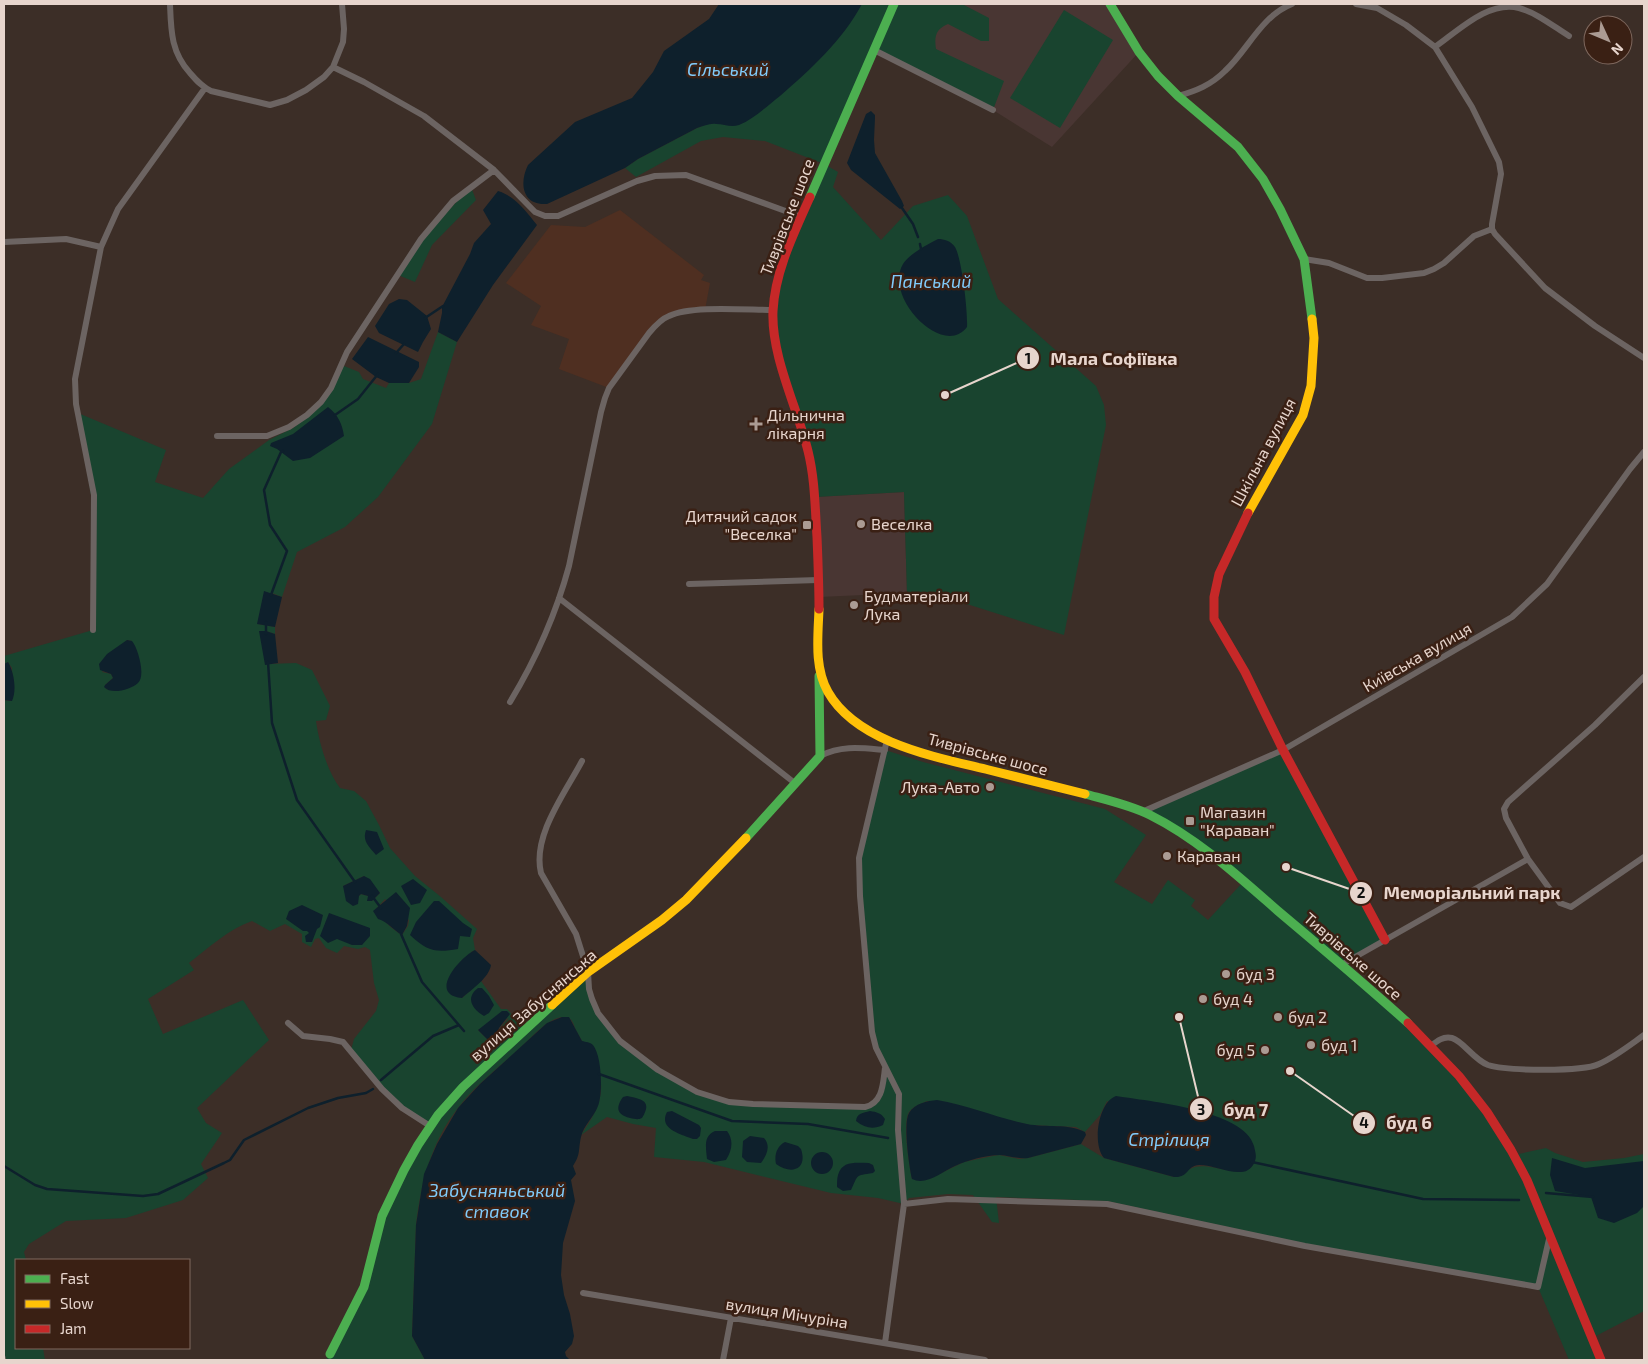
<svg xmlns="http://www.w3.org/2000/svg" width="1648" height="1364" viewBox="0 0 1648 1364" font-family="'Exo 2',sans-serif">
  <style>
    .built { fill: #4f2f21 }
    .education { fill: #493633 }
    .green { fill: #19442f; fill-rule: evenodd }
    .water { fill: #0e202c }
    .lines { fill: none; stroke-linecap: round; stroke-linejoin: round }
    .stream { stroke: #0e202c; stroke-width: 2.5 }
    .street { stroke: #6c6462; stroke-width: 6 }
    .fast { stroke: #4caf50; stroke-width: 9 }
    .slow { stroke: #ffc107; stroke-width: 9 }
    .jam { stroke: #c62828; stroke-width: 9 }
    .rail { stroke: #706864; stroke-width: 2.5; stroke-dasharray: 8 4; stroke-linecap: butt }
    .poi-dot { fill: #ab9b93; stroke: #3a2014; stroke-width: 2 }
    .labels { text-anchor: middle; stroke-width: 5; stroke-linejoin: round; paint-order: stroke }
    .street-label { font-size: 16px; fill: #e7d5cd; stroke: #3a2014 }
    .poi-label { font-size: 16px; fill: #e7d5cd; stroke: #3a2014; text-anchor: start }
    .water-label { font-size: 18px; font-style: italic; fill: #80cbfa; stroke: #3a2014 }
    .leader { fill: none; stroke: #e7d5cd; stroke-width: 2 }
    .callout-dot { fill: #e7d5cd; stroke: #3a2014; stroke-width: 2 }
    .mark-label { font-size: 15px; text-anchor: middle; font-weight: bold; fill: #111 }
    .callout-label { font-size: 18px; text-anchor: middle; font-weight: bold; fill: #e7d5cd; stroke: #3a2014; stroke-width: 5; stroke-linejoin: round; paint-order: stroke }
  </style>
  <rect width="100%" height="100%" fill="#3c2e27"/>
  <path class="built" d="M620,210L704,275L701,280L710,283L705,310L690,311L662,320L609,388L559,369L569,339L531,325L541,306L506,283L551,225L585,227Z"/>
  <path class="education" d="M894,4H1110L1139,52L1052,147L993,110Z
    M904,492L907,593L819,597L815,497Z"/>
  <path class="green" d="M849,4H964V5L989,18V41H981L948,24C936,29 934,36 936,49L1004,81L993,110L874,50L824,164L838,172L833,187L881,240L913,206L948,195L967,216L998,299L1096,386L1104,405L1106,425L1064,635L970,605L907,593L904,492L815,497L812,473L776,346L775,295L824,164L765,141L723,137L701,141L636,177L625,168L638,159L697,128L707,124Z
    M1064,10L1113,40L1060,128L1010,98Z
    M471,187L476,200L432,245L415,282L398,275L421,239Z
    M438,332L457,342L432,424L378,497L345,527L297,552L282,597L272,593L258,624L275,627V634L266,631L268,664L296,663L312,670L330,706L326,720L316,721C319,742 327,771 340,788L354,791L366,801L379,825L390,848L415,876L441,897L477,929L473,938L475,950L471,952L462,998L481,981L501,1009H507L525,1029L588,972L592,999L612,1032L683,1085L729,1102L865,1107L876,1102L885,1068L876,1048L859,858L885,750L923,762L1105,809L1146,835L1114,882L1152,904L1168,880L1195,900L1191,906L1208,920L1243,882L1144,811L1283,750L1385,940L1341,964L1454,1072L1514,1155L1546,1148L1555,1153L1583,1162L1624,1158L1644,1154V1311L1592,1338L1601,1360H1569L1538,1287L1381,1260L1107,1201L996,1197L999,1223L992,1222L973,1195L948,1194L909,1198L904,1204L878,1198L831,1193L704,1162L654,1157L656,1128L633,1124L607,1117L581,1135C593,1117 605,1099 600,1076C598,1063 583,1044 577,1032C573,1025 574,1017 563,1017C549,1017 531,1038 521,1047C500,1067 475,1085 458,1108C431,1142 421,1183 416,1225L412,1336L425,1360H325L331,1354L364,1287L382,1216L429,1126L402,1108L351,1050L354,1039L376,1011L379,1000L374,983L370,950L365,947L358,949L344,946L337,953L326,948L319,938L315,939L311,947L302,942V934L285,924L270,931L252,921C229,929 208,948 189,963L194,970L148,999L163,1034L243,1000L269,1040L197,1108L206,1123L222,1133L201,1164L208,1178L183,1200L126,1218L66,1221L29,1244L24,1252L26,1260H16V1348H43L45,1360H4V700L11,701L13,697L12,668L8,662L4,664V656L93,630L94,514L78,413L166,450L155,482L203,498L229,469L269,440L293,428L308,417L344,366L359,372L363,379L386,388L389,383H409L421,379ZM127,640L132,641L118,691L106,689L105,685L113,678L111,674L102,672ZM364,876L380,893L372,901L368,896L361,894L359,896L343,886ZM385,899L409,920L408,926L402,935C391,929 383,919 374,911ZM509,1018C501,1026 497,1034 489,1041L478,1030L484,1027ZM927,1101L1029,1125L1076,1127L1085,1132L1100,1115L1107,1101L1227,1170C1199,1165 1199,1163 1174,1177L1104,1158L1081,1144L1028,1158L1019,1159L999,1155L993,1156L964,1162L929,1179H912C909,1164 903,1128 908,1114C911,1107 921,1104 927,1101Z"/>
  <path class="water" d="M719,4H862C842,41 811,69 780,96C767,106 754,119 739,125C731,128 724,124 716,124C710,123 704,126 697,128L638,159L625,168L547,204C522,206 519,183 528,165L575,122L632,98L653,72L664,51L709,19Z
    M871,111L875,115V118L874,140L875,153L902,201L904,206L900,209L851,170L847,163L866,114Z
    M498,191C515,196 526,211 537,225L493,285L457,342L438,332L442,313V307L470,254L474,243L491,224L483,210Z
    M938,239C944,239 951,241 955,247C962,259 968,313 967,327C943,359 883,297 903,264C909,254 928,244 938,239Z
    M399,299L407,300L427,316L431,329L423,342L418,352L379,333L375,326L389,304Z
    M368,337L419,362V367L409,383H389L376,377L352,359Z
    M328,407C338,415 342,423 344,436L310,458L293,461L277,449L270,446L271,443L293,434Z
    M264,591L282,597L275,627L257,624Z
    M259,631H266L275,634L278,663L265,665Z
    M127,640L132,641C138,648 146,676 138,683C130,690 111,695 104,687L105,685L113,678L111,674L100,670L99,664L107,654Z
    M8,662C14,672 17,690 12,701L4,700V664Z
    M366,830L377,832L384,849L376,855C369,847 362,841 366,830Z
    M364,876L370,879L380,893L372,901H367L368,896L361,894L359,896L358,904L353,906L346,901L343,886Z
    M413,879L427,890L420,903L411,905L401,886Z
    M396,892L410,908L407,926L402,935C393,930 388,922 378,919L373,911Z
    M434,901H439L463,923L472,929L470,937L460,936L458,949C435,953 427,951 410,935L416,922Z
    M302,905L323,915L320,927L317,929L312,942H306L305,936L309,933L307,931H303L286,919L289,911Z
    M329,913L370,928V936L362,945H352L337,939L328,943L320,936Z
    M475,950L491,965C489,978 472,989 462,998C427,995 460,957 475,950Z
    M478,988H482L489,996L494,1005L489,1013L484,1016C472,1009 465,998 478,988Z
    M502,1011H507L510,1014L499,1028L497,1034L489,1041L478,1030Z
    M562,1017H569L582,1041C586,1042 590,1042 593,1045C602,1056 603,1094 598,1106C594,1117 583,1126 581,1137C578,1150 581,1154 573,1166L576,1174L571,1180L575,1201L563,1243L561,1275L564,1295L570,1314L574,1336L572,1344L565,1352L566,1356L570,1360H425L412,1336L416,1225L424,1174L437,1144L458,1108L480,1084L536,1033L547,1023Z
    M627,1096C641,1099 653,1100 642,1118C638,1120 635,1119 630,1118C617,1115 615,1108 623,1097Z
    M1116,1096C1147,1101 1245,1110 1254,1146C1255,1151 1257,1156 1255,1161C1253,1167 1248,1172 1241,1172C1227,1173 1213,1165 1199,1165C1186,1166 1189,1178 1174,1177L1104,1158C1092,1145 1098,1102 1116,1096Z
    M937,1100C968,1105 997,1118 1027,1124C1047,1128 1067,1123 1085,1132L1086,1135L1081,1144L1028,1158C1018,1159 1010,1156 1000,1155C986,1155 968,1160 955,1166C942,1172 926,1186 912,1179C909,1165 903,1124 909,1113C915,1103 927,1101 937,1100Z
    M672,1111L699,1125L701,1128L700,1136L697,1139H693C681,1134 658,1129 667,1112Z
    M870,1111C877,1112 881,1113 885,1119L883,1125C873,1130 865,1128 856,1121C857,1113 863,1113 870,1111Z
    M715,1131H727C734,1140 732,1151 726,1160L714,1162L707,1159C706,1148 703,1136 715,1131Z
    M750,1136L764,1138C771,1146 767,1155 761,1163L747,1162L742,1157L743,1141Z
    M785,1142L798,1146L801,1149C808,1170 791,1175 776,1164C774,1155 777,1146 785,1142Z
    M811 1163a11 11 0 1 1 22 0a11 11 0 1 1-22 0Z
    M1552,1158L1585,1168L1644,1161V1206L1637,1213L1614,1223L1598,1218L1591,1197L1555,1191L1550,1175Z
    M869,1163L873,1165L875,1171L873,1173C854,1176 859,1174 851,1190L843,1191L837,1187C837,1182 837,1179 838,1175C842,1160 857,1163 869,1163Z"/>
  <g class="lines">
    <path class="stream" d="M902,208L913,224L918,237
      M920,244L921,249
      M425,318L443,306
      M396,353L404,344
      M335,415L358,399L378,374
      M271,595L287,551L270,525L264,490L281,452L283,451
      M266,622V634
      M268,662L272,723L297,800L355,882
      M372,896L381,908
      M401,934L422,982L464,1031
      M478,1049L483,1056
      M599,1074L732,1121L808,1124L888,1138
      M381,1080L433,1036L459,1025
      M1252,1162L1423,1199L1519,1200
      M4,1166L35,1185L47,1189L143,1196L158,1194L224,1163L230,1160L244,1140L308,1108L338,1098L366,1093L373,1089
      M1546,1193L1593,1197"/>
    <path class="street" d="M170,4C171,31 171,52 190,73C196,80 202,87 211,91L270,105L287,100L306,90L324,77L333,67L343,42L344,29L342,4
      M1356,4L1377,8L1406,25L1435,47L1472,107L1499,162L1501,174L1492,224V229L1495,234L1545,288L1595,326L1644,358
      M1435,47C1458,31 1489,0 1519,8C1537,13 1553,26 1569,36
      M874,50L993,110
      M333,67L364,82L424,116L494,170L535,212L545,216H558L637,181L655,176L686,175L802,217
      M1178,96C1196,91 1211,85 1225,71C1248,50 1261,16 1292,4
      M4,242L66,239L101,247
      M1304,259L1329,263L1367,278H1382L1424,273L1434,269L1444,263L1474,236L1492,229
      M217,436H267L289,427L307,415L321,402L331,388L347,352L421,239L453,201L494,170
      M689,584L818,580
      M559,598L796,784
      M93,630L94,495L76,404L75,379L101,247L118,209L205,88
      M1644,677L1595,725L1508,802L1504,809L1506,818L1528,859L1560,903L1571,907L1644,857
      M510,702C536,659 556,614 569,566L601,412L605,398L609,388L649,333C654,327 661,319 669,316C691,305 747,310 773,310
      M820,756C842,745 861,748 885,750
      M582,761C565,793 532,836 541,873L576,934L588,972L589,989L592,999L598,1013L620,1041L658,1070L697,1092L729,1102L753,1104L865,1107C883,1103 883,1083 885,1068
      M1144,811L1283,750L1512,617L1547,584L1630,469L1644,452
      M1341,965L1528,859
      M288,1023L303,1036L330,1039L343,1042L382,1089L402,1108L430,1126
      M1431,1046C1437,1041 1443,1036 1452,1038C1463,1041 1474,1060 1488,1065C1507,1071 1582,1072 1599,1064C1615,1057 1630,1045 1644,1035
      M904,1204L948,1199L1107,1204L1305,1246L1538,1287L1550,1235
      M583,1293L985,1360
      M885,1343L904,1204L898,1130L899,1094L876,1048L872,1032L860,896L859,858L887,740
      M723,1360L731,1318"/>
    <path class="fast" d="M1110,4L1139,52L1158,76L1178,96L1238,147L1263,179L1280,209L1304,259L1312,319
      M810,197L894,4
      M1085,794C1107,800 1130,805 1150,815C1198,839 1238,876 1278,911C1322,948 1366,985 1408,1023
      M746,838L820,756L819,676
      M330,1354L364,1287L382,1216L404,1170L418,1145L438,1115L463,1087L552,1005"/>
    <path class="slow" d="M1248,513L1303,415L1311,386L1314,338L1312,319
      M819,609C818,637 814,667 828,692C857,743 936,757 989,770C1021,778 1053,786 1085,794
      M552,1005L588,972L662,920L686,900L746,838"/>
    <path class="jam" d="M810,197C794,233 775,271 773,311C771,356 797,407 808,451C815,479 815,508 817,537C818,561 819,585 819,609
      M1248,513L1219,574L1214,597V619L1245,672L1283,750L1385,940
      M1408,1023L1459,1076L1487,1112L1511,1150L1527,1180L1601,1360"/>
    <path class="rail" d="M4,1356L5,1360"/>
  </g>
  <g class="poi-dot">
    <path d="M753.5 416.5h5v5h5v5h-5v5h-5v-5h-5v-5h5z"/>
    <circle cx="861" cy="524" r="5"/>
    <rect x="802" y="520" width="10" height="10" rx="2.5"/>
    <circle cx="854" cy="605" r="5"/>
    <circle cx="990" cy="787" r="5"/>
    <rect x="1185" y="816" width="10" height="10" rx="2.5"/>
    <circle cx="1167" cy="856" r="5"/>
    <circle cx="1226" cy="974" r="5"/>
    <circle cx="1203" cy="999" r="5"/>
    <circle cx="1278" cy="1017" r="5"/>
    <circle cx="1311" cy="1045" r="5"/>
    <circle cx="1265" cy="1050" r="5"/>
  </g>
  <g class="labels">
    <g class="street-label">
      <text transform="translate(787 217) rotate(-69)" y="6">Тиврівське шосе</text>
      <text transform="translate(1263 452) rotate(-62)" y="6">Шкільна вулиця</text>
      <text transform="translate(1417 657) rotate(-30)" y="6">Київська вулиця</text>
      <text transform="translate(988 754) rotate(15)" y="6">Тиврівське шосе</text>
      <text transform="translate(1353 956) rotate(41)" y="6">Тиврівське шосе</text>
      <text transform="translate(533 1005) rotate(-41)" y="6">вулиця Забуснянська</text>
      <text transform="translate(787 1313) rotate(9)" y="6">вулиця Мічуріна</text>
    </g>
    <g class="poi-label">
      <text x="767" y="421">Дільнична<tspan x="767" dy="18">лікарня</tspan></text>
      <text x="797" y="522" text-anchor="end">Дитячий садок<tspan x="797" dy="18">"Веселка"</tspan></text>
      <text x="871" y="530">Веселка</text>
      <text x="864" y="602">Будматеріали<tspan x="864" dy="18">Лука</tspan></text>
      <text x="980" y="793" text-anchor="end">Лука-Авто</text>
      <text x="1200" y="818">Магазин<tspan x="1200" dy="18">"Караван"</tspan></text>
      <text x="1177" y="862">Караван</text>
      <text x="1236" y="980">буд 3</text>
      <text x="1213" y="1005">буд 4</text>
      <text x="1288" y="1023">буд 2</text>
      <text x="1321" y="1051">буд 1</text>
      <text x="1255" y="1056" text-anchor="end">буд 5</text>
    </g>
    <g class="water-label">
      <text x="728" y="76">Сільський</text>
      <text x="931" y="288">Панський</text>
      <text x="1169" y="1146">Стрілиця</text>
      <text x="497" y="1197">Забусняньський<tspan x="497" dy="21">ставок</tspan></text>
    </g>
  </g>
  <path class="leader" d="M945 395L1028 358M1286 867L1361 893M1179 1017L1201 1109M1290 1071L1364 1123"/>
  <g class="callout-dot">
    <circle cx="945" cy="395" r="5"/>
    <circle cx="1286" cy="867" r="5"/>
    <circle cx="1179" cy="1017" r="5"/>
    <circle cx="1290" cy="1071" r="5"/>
    <circle cx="1028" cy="358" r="12"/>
    <circle cx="1361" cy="893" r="12"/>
    <circle cx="1201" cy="1109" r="12"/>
    <circle cx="1364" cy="1123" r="12"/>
  </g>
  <g class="mark-label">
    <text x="1028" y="364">1</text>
    <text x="1361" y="898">2</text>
    <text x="1201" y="1115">3</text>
    <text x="1364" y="1128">4</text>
  </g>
  <g class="callout-label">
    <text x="1114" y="365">Мала Софіївка</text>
    <text x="1472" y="899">Меморіальний парк</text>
    <text x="1246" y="1116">буд 7</text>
    <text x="1409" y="1129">буд 6</text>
  </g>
  <rect width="1648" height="1364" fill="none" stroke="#e7d5cd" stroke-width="10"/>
  <rect x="15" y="1259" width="175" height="90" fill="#3a2014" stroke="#7f685e"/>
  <rect x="25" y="1275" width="25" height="8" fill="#4caf50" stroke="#7f685e"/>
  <text x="60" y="1284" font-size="15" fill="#e7d5cd">Fast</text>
  <rect x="25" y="1300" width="25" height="8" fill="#ffc107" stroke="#7f685e"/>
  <text x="60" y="1309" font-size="15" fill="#e7d5cd">Slow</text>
  <rect x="25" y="1325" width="25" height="8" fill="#c62828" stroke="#7f685e"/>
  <text x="60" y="1334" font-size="15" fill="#e7d5cd">Jam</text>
  <g transform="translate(1608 40) rotate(134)"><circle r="24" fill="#3a2014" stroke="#7f685e"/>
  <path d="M0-4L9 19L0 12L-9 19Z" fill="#ab9b93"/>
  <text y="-8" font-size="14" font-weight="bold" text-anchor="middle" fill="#e7d5cd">N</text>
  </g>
</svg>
